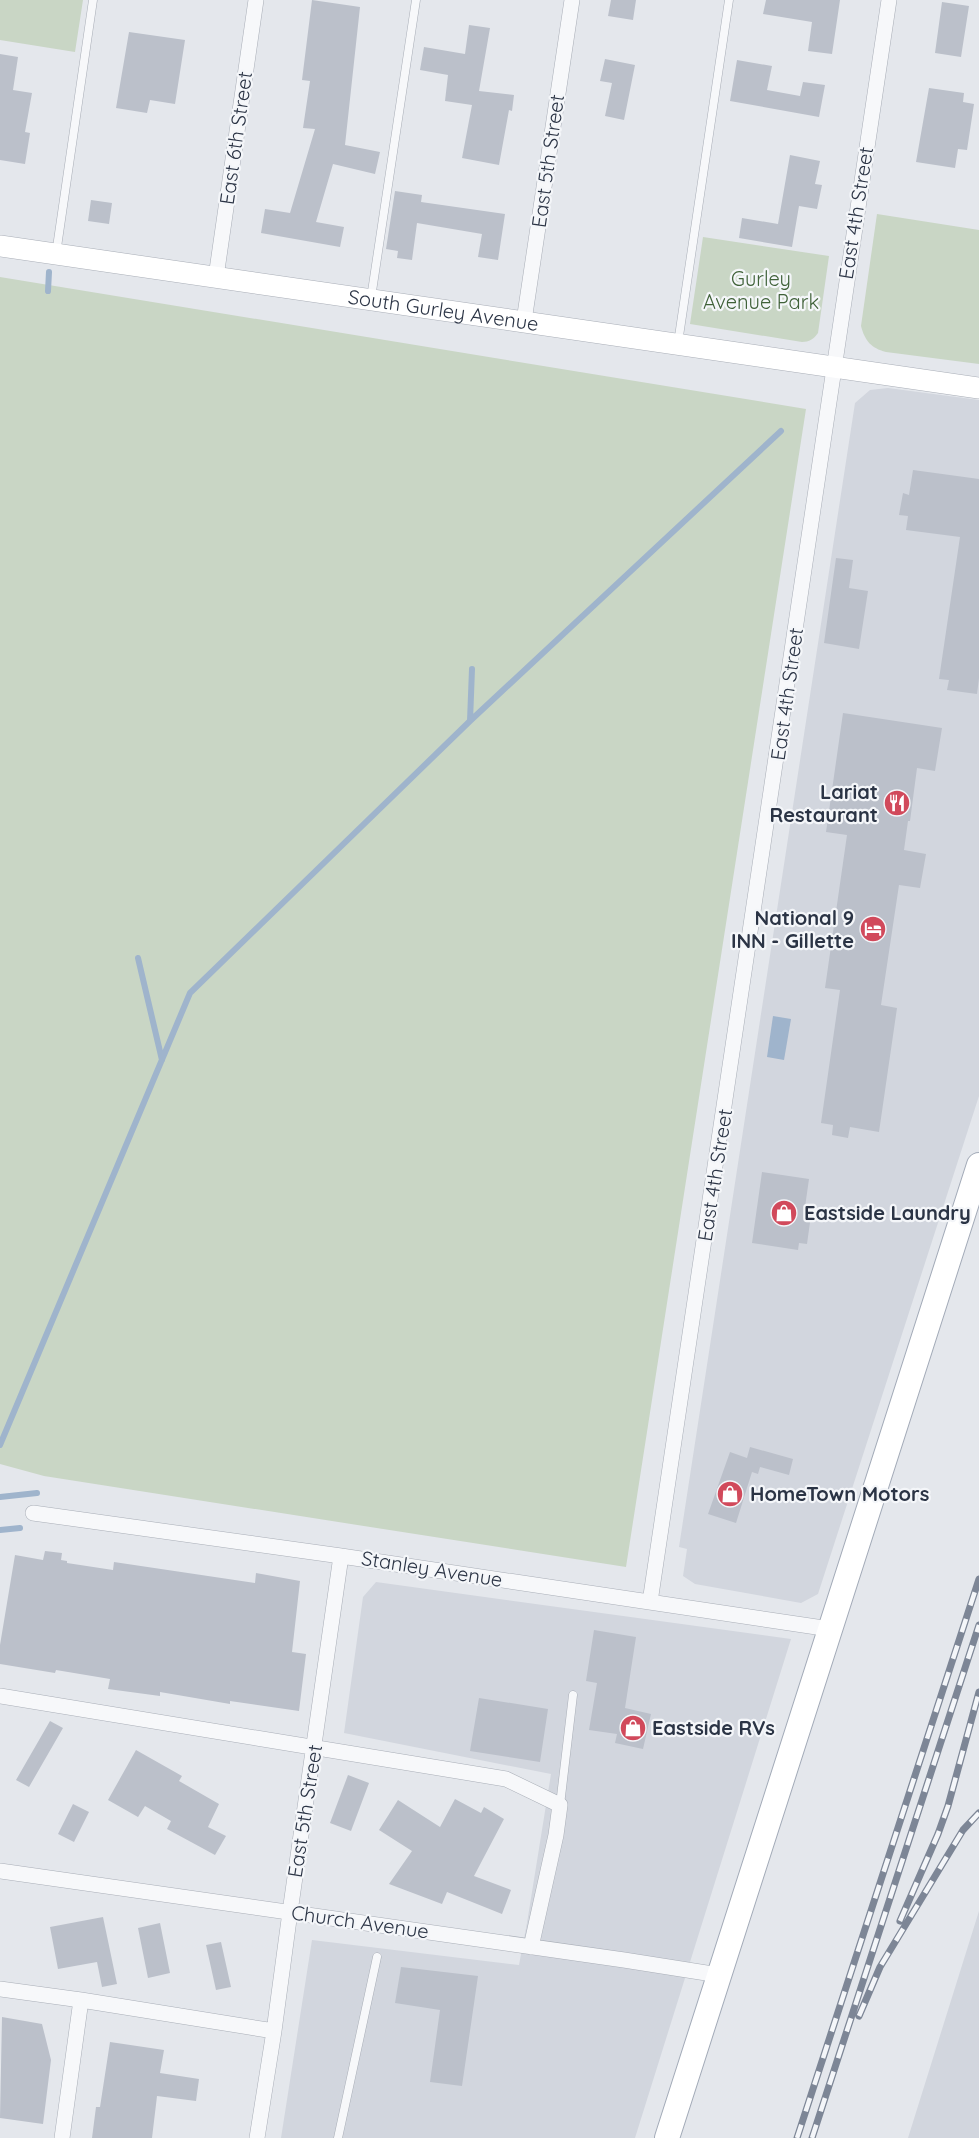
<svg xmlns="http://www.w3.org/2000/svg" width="979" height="2138" viewBox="0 0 979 2138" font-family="Quicksand,sans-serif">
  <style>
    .built { fill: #d2d6de }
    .green { fill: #c9d6c5 }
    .water { fill: #9fb4cc }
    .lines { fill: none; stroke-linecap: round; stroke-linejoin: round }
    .stream { stroke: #9fb4cc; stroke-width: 6 }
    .building { fill: #bbc0ca }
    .lane-casing { stroke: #a9aeb7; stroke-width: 9 }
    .street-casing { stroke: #a9aeb7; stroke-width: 16 }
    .secondary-casing { stroke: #a9aeb7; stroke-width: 22 }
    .primary-casing { stroke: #a3abb8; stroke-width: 26 }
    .lane { stroke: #f7f8fa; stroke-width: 8 }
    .street { stroke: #f7f8fa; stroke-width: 15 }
    .secondary { stroke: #fff; stroke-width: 21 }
    .primary { stroke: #fff; stroke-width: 24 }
    .rail-casing { stroke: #7d8696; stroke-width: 7 }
    .rail { stroke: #f4f6f9; stroke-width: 4.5; stroke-dasharray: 14; stroke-linecap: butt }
    .labels { text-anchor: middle; stroke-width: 4.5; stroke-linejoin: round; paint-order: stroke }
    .street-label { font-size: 20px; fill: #2b3445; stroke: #f4f6f9 }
    .park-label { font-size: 20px; fill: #3f6138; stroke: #f4f6f9 }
    .poi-label { font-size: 20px; font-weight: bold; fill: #2b3445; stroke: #f4f6f9; text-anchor: start }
  </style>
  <rect width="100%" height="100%" fill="#e4e7ec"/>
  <path class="built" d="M888,388L979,400V1096L818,1594L801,1603L695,1584L683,1576L687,1549L679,1547L855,403L870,390Z
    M376,1582L791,1639L635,2138H281L312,1940L519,1965L527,1923L551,1774L344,1733L363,1597Z
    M979,1911V2138H908Z"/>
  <path class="green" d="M0,0H83L75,52L0,40Z
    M877,214L979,230V364L886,352C871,348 865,341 861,326Z
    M703,237L829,256L818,333C814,339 809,342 802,342L690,324Z
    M0,277L806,409L626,1567L44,1476L0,1464Z"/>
  <path class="water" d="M773,1016L791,1019L784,1060L767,1057Z"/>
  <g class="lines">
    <path class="stream" d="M48,291L49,272
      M470,721L472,669
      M138,958L162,1060
      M0,1445L190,993L470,721L781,431
      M0,1497L37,1493
      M0,1530L20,1528"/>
  </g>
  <path class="building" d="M312,0L360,7L345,145L380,152L375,174L333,164L316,222L344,227L340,247L261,233L265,209L290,213L315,129L303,128L310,81L302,80Z
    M611,0H636L633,20L608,16Z
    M766,0H840L832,54L808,51L812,22L763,14Z
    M942,2L969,6L961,57L935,53Z
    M469,25L490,28L479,91L514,95L512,111L509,110L499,165L462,158L472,105L445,101L448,75L420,70L424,47L465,54Z
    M129,32L185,40L175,104L150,100L147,113L116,108Z
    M0,54L18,57L13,90L32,93L25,132L30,133L25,164L0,160Z
    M605,59L635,65L624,120L605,116L612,83L600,81Z
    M737,60L772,66L767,90L800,96L803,82L825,85L819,117L730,101Z
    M929,88L964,93L963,102L974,104L967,150L958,149L955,168L916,162Z
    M790,155L820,161L815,184L822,185L817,209L799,206L792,247L739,238L742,218L778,224Z
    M395,191L422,195L421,202L505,214L498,260L478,257L482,234L417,223L412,260L397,258L398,251L386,249Z
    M91,200L112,203L109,224L88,221Z
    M913,470L979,479V678L977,694L947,690L949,680L939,679L960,537L906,530L908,516L899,515L903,493L909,495Z
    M836,558L853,560L849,588L868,591L859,649L824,643Z
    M843,713L942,728L935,771L917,768L910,821H908L904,850L926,854L920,888L899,885L881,1005L897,1008L879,1132L850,1127L848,1138L832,1135L833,1125L821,1123L840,990L825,988L847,835L826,832Z
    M762,1172L809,1179L805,1207L812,1208L807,1244L799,1243L798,1250L752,1243Z
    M750,1447L793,1459L789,1475L760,1467L758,1474L752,1472L736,1523L708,1514L730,1452L747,1458Z
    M45,1551L62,1553L61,1560L67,1561V1563L113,1570L114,1562L255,1583L256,1573L300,1581L292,1652L306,1654L299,1711L230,1701V1704L160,1692V1696L108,1689L110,1679L56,1670L55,1673L0,1664V1645L15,1555L43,1560Z
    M594,1630L636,1637L625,1708L651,1714L643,1749L615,1743L617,1734L589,1730L597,1683L586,1681Z
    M479,1698L548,1709L540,1762L470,1751Z
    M50,1721L63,1728L29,1787L16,1780Z
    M136,1750L182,1776L179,1781L219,1804L208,1827L226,1836L215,1855L167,1829L171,1821L145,1806L138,1817L108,1800Z
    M348,1775L369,1783L351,1831L330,1823Z
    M455,1799L481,1813L484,1807L504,1819L474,1876L511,1890L502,1914L447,1892L442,1904L389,1884L412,1851L379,1830L398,1800L440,1827Z
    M73,1804L89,1812L74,1842L58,1834Z
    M103,1917L117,1984L102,1987L97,1962L58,1969L50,1927Z
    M160,1923L170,1973L148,1978L138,1928Z
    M221,1942L231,1987L216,1990L206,1945Z
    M401,1967L478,1976L462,2086L430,2082L440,2010L395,2003Z
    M2,2017L42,2024L51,2060L43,2124L0,2118Z
    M110,2042L164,2050L160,2073L199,2079L196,2101L157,2096L152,2138H92L96,2107H100Z"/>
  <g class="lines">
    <defs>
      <path id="lane" d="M56,254L93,0
        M371,298L416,0
        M678,343L729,0
        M560,1805L573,1695
        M338,2138L377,1957"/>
      <path id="street" d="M216,277L256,0
        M524,321L572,0
        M33,1513L341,1556L830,1629
        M650,1602C734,1069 807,534 889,0
        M0,1696L506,1779L560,1805L556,1835L531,1947
        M0,1871L624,1960L719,1975
        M0,1989L81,2000L274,2031
        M62,2138L81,2000
        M257,2138L274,2031L290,1912L341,1556"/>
      <g id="secondary">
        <path id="s1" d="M0,246L979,388"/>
      </g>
      <path id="primary" d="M667,2138L979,1165"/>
    </defs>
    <use href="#lane" class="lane-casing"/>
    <use href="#street" class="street-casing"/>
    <use href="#secondary" class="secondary-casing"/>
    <use href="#primary" class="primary-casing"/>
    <use href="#lane" class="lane"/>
    <use href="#street" class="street"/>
    <use href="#secondary" class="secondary"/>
    <use href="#primary" class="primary"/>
    <defs>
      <path id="rail" d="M900,1921L938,1834L948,1806L979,1692
        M859,2016L880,1967L963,1830L979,1813
        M797,2138L979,1579
        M812,2138L979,1625"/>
    </defs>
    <use href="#rail" class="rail-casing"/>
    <use href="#rail" class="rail"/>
  </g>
  <defs>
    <symbol id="restaurant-disc" viewBox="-11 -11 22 22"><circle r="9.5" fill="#d1495b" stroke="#f4f6f9"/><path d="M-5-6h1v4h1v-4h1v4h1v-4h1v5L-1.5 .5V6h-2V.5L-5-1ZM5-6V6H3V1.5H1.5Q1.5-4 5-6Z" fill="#fff"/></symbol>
    <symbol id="hotel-disc" viewBox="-11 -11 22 22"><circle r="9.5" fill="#d1495b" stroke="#f4f6f9"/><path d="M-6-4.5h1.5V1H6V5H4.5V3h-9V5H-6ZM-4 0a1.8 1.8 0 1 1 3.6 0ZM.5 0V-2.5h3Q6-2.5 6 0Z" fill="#fff"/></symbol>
    <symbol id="shop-disc" viewBox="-11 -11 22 22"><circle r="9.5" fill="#d1495b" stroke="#f4f6f9"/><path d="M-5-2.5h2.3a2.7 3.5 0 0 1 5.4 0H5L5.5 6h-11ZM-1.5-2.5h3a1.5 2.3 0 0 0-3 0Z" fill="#fff"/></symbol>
  </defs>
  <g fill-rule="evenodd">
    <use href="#restaurant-disc" x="882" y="788" width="30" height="30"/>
    <use href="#hotel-disc" x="858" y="914" width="30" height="30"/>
    <use href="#shop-disc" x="769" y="1198" width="30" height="30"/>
    <use href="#shop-disc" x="715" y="1479" width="30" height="30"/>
    <use href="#shop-disc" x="618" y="1713" width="30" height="30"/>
  </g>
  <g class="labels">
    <g class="street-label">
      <text transform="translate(236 138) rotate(-82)" y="7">East 6th Street</text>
      <text transform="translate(548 161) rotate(-82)" y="7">East 5th Street</text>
      <text transform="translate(856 213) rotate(-81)" y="7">East 4th Street</text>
      <text dy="7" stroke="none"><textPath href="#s1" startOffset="448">South Gurley Avenue</textPath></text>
      <text transform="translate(787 694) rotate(-82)" y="7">East 4th Street</text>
      <text transform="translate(715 1175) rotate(-81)" y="7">East 4th Street</text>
      <text transform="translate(432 1569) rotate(9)" y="7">Stanley Avenue</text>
      <text transform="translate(305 1811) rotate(-81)" y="7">East 5th Street</text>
      <text transform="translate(360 1922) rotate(8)" y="7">Church Avenue</text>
    </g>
    <g class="park-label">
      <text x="761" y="286">Gurley<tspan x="761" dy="23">Avenue Park</tspan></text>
    </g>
    <g class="poi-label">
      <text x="878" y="799" text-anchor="end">Lariat<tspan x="878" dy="23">Restaurant</tspan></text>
      <text x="854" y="925" text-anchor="end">National 9<tspan x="854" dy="23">INN - Gillette</tspan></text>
      <text x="804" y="1220">Eastside Laundry</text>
      <text x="750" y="1501">HomeTown Motors</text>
      <text x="652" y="1735">Eastside RVs</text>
    </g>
  </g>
</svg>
